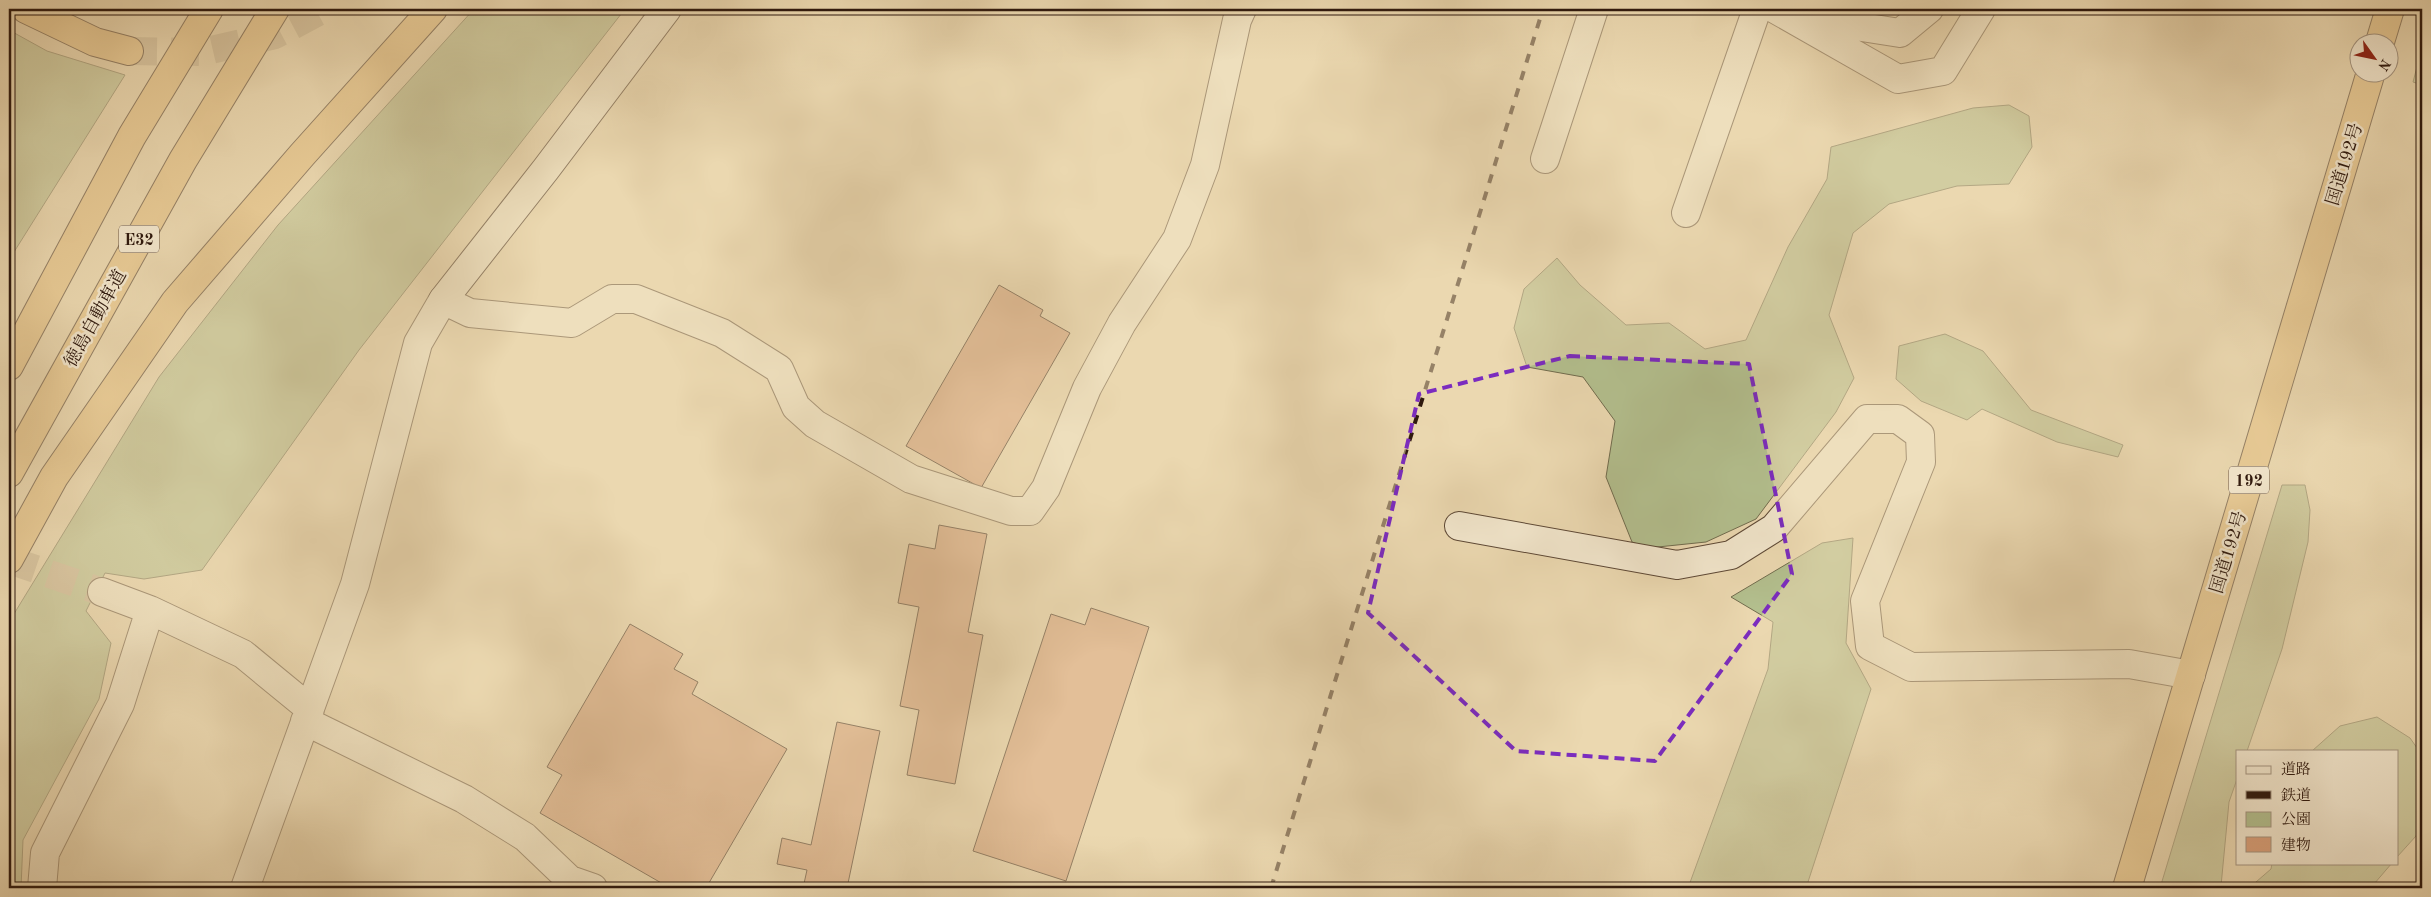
<svg xmlns="http://www.w3.org/2000/svg" width="2431" height="897" viewBox="0 0 2431 897" font-family="'Old Standard TT','Noto Serif JP',serif">
  <style>
    .green { fill: #b3bf8e; stroke: #716c4e }
    .building { fill: #daa17b; stroke: #2f190e }
    .lines { fill: none; stroke-linecap: round; stroke-linejoin: round }
    .street-tunnel { stroke: #c5b290; stroke-width: 28; stroke-dasharray: 28 14; stroke-linecap: butt }
    .highway-tunnel { stroke: #c5b290; stroke-width: 28; stroke-dasharray: 28 14; stroke-linecap: butt }
    .street-casing { stroke: #5e4936; stroke-width: 30 }
    .secondary-casing { stroke: #2f190e; stroke-width: 30 }
    .highway-casing { stroke: #2f190e; stroke-width: 30 }
    .street { stroke: #f2e6cc; stroke-width: 28 }
    .secondary { stroke: #f2e6cc; stroke-width: 28 }
    .highway { stroke: #e6bc78; stroke-width: 28 }
    .rail { stroke: #2f190e; stroke-width: 4; stroke-dasharray: 9 9; stroke-linecap: butt }
    .marked { fill: none; stroke: #7b2cbf; stroke-width: 4; stroke-dasharray: 10 6; stroke-linejoin: round }
    .labels { text-anchor: middle; stroke-width: 5; stroke-linejoin: round; paint-order: stroke }
    .shield { fill: #f2e6cc; stroke: #6a5647; stroke-width: 1 }
    .shield-label { font-size: 16px; font-weight: bold; fill: #2f190e }
    .street-label { font-size: 18px; fill: #2f190e; stroke: #f2e6cc }
  </style>
  <rect width="100%" height="100%" fill="#ebd8b0"/>
  <filter id="stains"><feTurbulence type="fractalNoise" baseFrequency=".004" numOctaves="4"/><feColorMatrix values="0 0 0 0 .2 0 0 0 0 .09 0 0 0 0 .02 0 0 0 .5 -.17"/></filter>
  <radialGradient id="worn" r=".72"><stop offset=".6" stop-color="#630" stop-opacity="0"/><stop offset="1" stop-color="#630" stop-opacity=".3"/></radialGradient>
  <path class="green" d="M83,9H141L94,14Z
    M474,9H625L359,350L202,570L144,579L105,573L86,611L111,643L99,699L23,840L21,888H9V622L159,377L278,225Z
    M9,30L47,51L125,75L9,260Z
    M2422,48V85L2413,82Z
    M2009,105L2029,116L2032,147L2009,184L1957,186L1889,204L1853,233L1829,315L1854,378L1836,412L1756,519L1706,542L1648,548L1632,542L1606,477L1615,421L1583,377L1527,367L1514,328L1524,289L1557,258L1580,285L1626,325L1669,323L1705,349L1746,340L1788,247L1827,179L1831,147L1973,108Z
    M1945,334L1983,351L2031,410L2123,445L2118,457L2057,442L1982,409L1967,420L1921,401L1896,379L1899,346Z
    M2282,485H2305L2310,510L2308,542L2282,649L2247,751H2237V779L2229,802L2221,886L2225,888H2160Z
    M1853,538L1846,643L1871,689L1806,888H1688L1768,669L1773,622L1731,597L1822,543Z
    M2377,717L2410,738L2422,755V820L2416,836L2397,857V751H2312L2340,726Z
    M2272,863H2392L2374,884L2361,888H2249L2271,869Z"/>
  <path class="building" d="M999,285L1043,310L1040,316L1070,333L981,488L906,446Z
    M939,525L987,534L968,632L983,635L955,784L907,775L919,710L900,706L919,607L898,603L909,544L935,549Z
    M1091,608L1149,627L1066,881L973,851L1051,614L1085,625Z
    M630,624L683,654L674,669L698,682L692,694L787,749L706,888H670L540,813L562,775L547,767Z
    M837,722L880,731L847,888H803L807,870L777,864L782,838L811,845Z"/>
  <g class="lines">
    <path class="street-tunnel" d="M9,560L102,592"/>
    <path class="highway-tunnel" d="M129,51L203,52L275,35L324,9"/>
    <defs>
      <path id="street" d="M1775,9L1898,79L1943,71L1981,9
        M1804,24L1817,20L1900,33L1929,9
        M1545,159L1594,9
        M1686,213L1757,9
        M1459,526L1677,565L1731,555L1774,528L1867,419H1898L1920,435L1921,462L1865,601L1870,646L1911,667L2129,664L2191,675
        M102,592L150,610L243,654L310,709
        M305,721L464,799L525,837L570,880L593,888
        M42,888L45,853L120,704L150,610
        M245,888L355,584L418,343L443,300L470,313L572,323L612,299H636L722,333L779,369L796,407L815,424L911,479L1011,511H1030L1046,488L1087,388L1122,323L1177,239L1205,165L1237,20L1242,9"/>
      <path id="secondary" d="M443,300L546,169L667,9"/>
      <path id="highway" d="M26,9L95,42L129,51
        M2380,42L2390,9
        M9,366L132,136L209,9
        M9,473L183,160L275,9
        M9,559L54,477L175,302L302,155L433,9
        M2127,888L2371,72"/>
    </defs>
    <use href="#street" class="street-casing"/>
    <use href="#secondary" class="secondary-casing"/>
    <use href="#highway" class="highway-casing"/>
    <use href="#street" class="street"/>
    <use href="#secondary" class="secondary"/>
    <use href="#highway" class="highway"/>
    <path class="rail" d="M1271,888L1543,9"/>
  </g>
  <path d="M0 0H2431V897H0ZM1570,356L1749,364L1792,574L1655,761L1516,751L1368,613L1419,394Z" fill="#ebd8b0" fill-opacity=".55" fill-rule="evenodd"/>
  <path class="marked" d="M1570,356L1749,364L1792,574L1655,761L1516,751L1368,613L1419,394Z"/>
  <g class="labels">
    <g class="shield">
      <rect x="119" y="225.5" width="40" height="27" rx="4"/>
      <rect x="2229" y="466.5" width="40" height="27" rx="4"/>
    </g>
    <g class="shield-label">
      <text x="139" y="245">E32</text>
      <text x="2249" y="486">192</text>
    </g>
    <g class="street-label">
      <text transform="translate(2344 164) rotate(-73)" y="6">国道192号</text>
      <text transform="translate(95 318) rotate(-61)" y="6">徳島自動車道</text>
      <text transform="translate(2228 552) rotate(-73)" y="6">国道192号</text>
    </g>
  </g>
  <rect width="2431" height="897" fill="none" stroke="#ebd8b0" stroke-width="30"/>
  <rect x="10" y="10" width="2411" height="877" fill="none" stroke="#2f190e" stroke-width="2.5"/>
  <rect x="15" y="15" width="2401" height="867" fill="none" stroke="#2f190e"/>
  <rect x="2236" y="750" width="162" height="115" fill="#f2e6cc" stroke="#a49480"/>
  <rect x="2246" y="766" width="25" height="8" fill="#f2e6cc" stroke="#a49480"/>
  <text x="2281" y="774" font-size="15" fill="#2f190e">道路</text>
  <rect x="2246" y="791" width="25" height="8" fill="#2f190e" stroke="#a49480"/>
  <text x="2281" y="800" font-size="15" fill="#2f190e">鉄道</text>
  <rect x="2246" y="812" width="25" height="15" fill="#b3bf8e" stroke="#a49480"/>
  <text x="2281" y="824" font-size="15" fill="#2f190e">公園</text>
  <rect x="2246" y="837" width="25" height="15" fill="#daa17b" stroke="#a49480"/>
  <text x="2281" y="850" font-size="15" fill="#2f190e">建物</text>
  <g transform="translate(2374 58) rotate(123)"><circle r="24" fill="#f2e6cc" stroke="#a49480"/>
  <path d="M0-4L9 19L0 12L-9 19Z" fill="#8f2418"/>
  <text y="-8" font-size="14" font-weight="bold" text-anchor="middle" fill="#2f190e">N</text>
  </g>
  <rect width="100%" height="100%" filter="url(#stains)"/>
  <rect width="100%" height="100%" fill="url(#worn)"/>
</svg>
